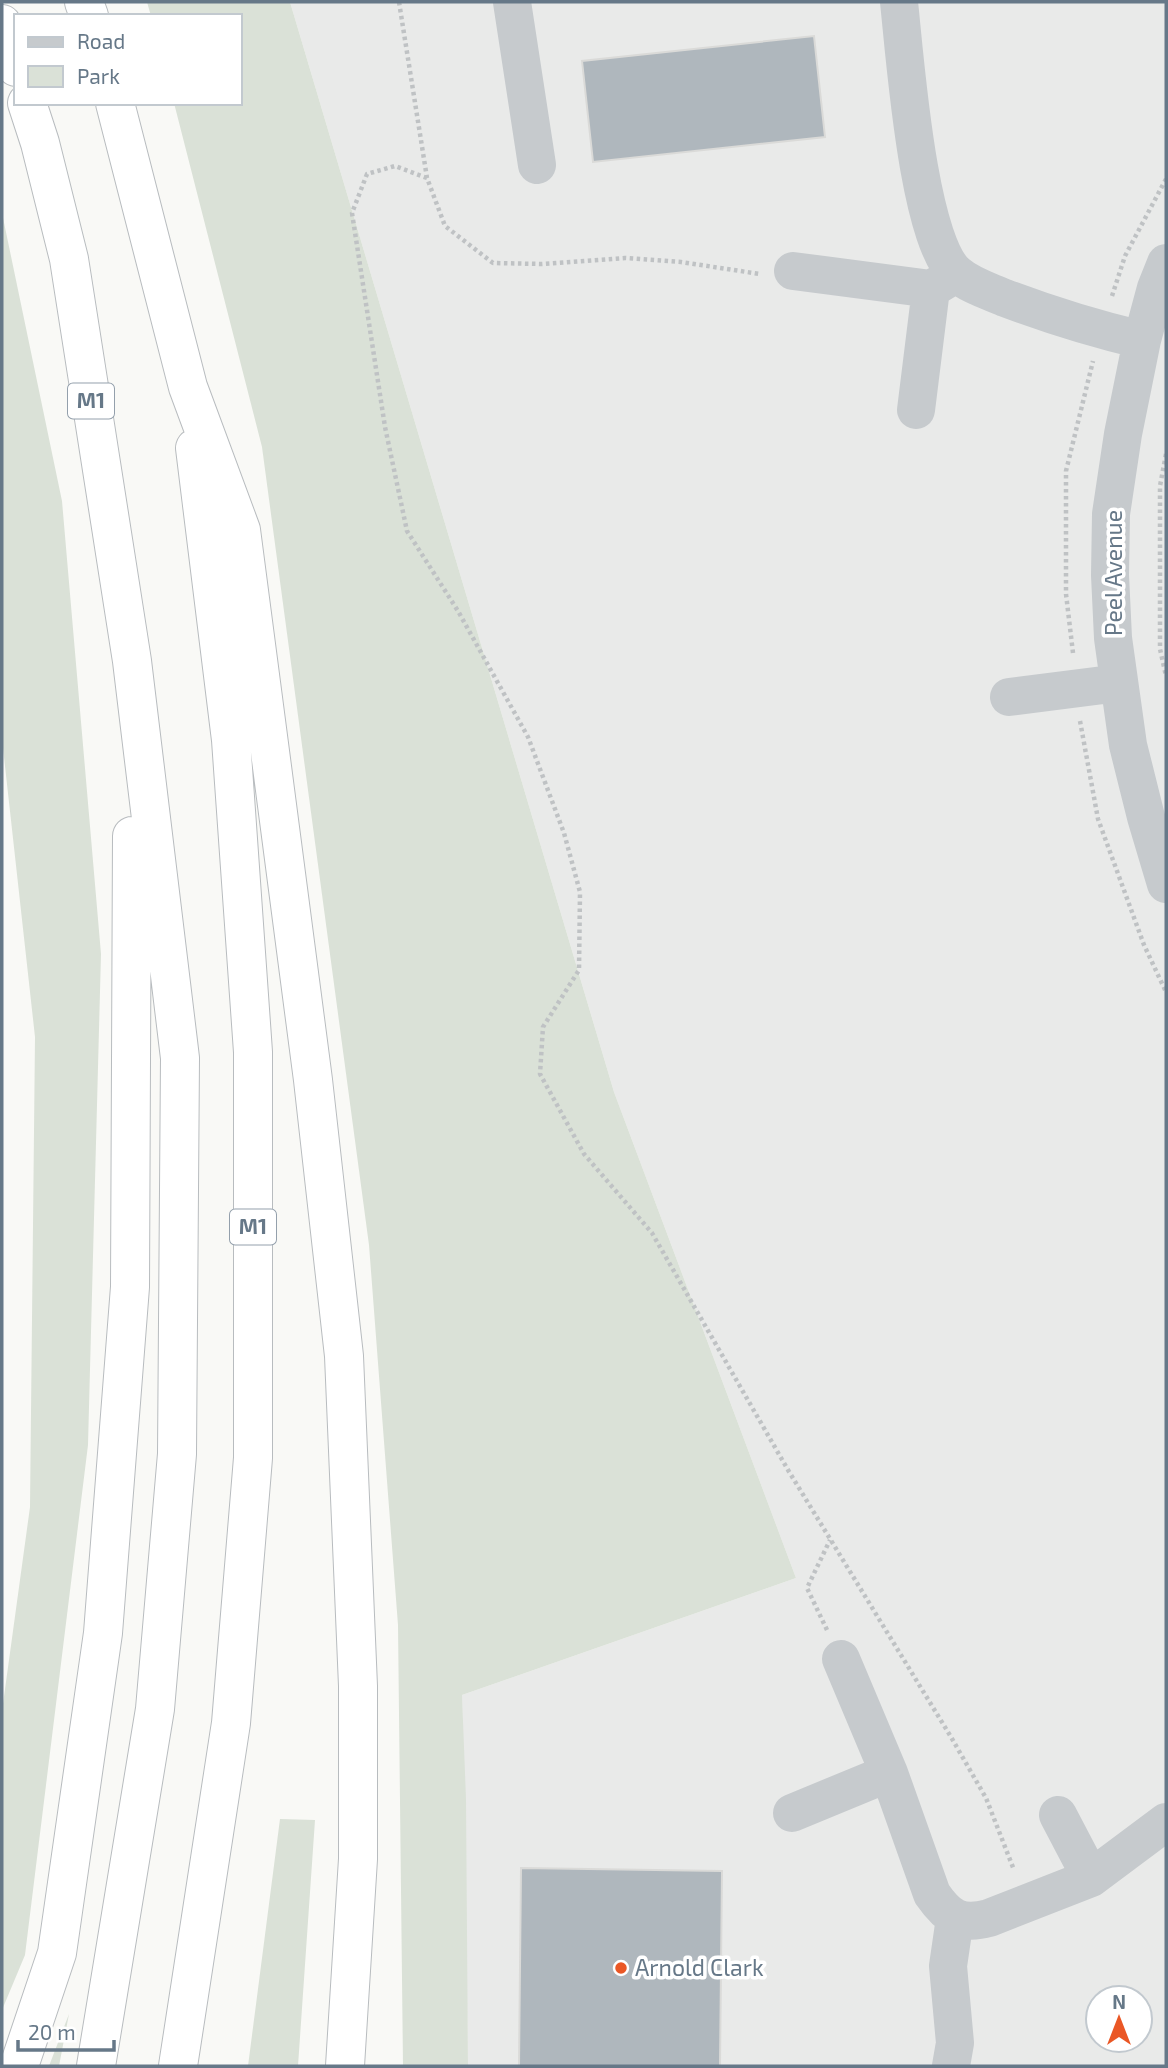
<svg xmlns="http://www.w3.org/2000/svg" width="1168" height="2068" viewBox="0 0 1168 2068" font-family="'Exo 2',sans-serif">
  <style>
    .built { fill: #e9eae9; fill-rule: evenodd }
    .green { fill: #dae1d7 }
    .building { fill: #afb7bd; stroke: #dadad8; stroke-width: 2 }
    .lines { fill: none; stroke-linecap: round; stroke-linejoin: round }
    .highway-casing { stroke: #b8bcbf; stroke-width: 40 }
    .path { stroke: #bfc2c4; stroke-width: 4.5; stroke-dasharray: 3.5 3.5; stroke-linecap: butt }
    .minor { stroke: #c6cacd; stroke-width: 38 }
    .highway { stroke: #fff; stroke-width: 38 }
    .poi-dot { fill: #ea5725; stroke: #fff; stroke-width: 2.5 }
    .labels { text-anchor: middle; stroke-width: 7; stroke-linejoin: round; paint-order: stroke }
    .shield { fill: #fff; stroke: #94a0ac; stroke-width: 2 }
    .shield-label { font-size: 21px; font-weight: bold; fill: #667888 }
    .street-label { font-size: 23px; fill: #667888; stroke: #fff }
    .poi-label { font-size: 23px; fill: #667888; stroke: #fff; text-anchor: start }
  </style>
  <rect width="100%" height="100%" fill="#f9f9f6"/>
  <path class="built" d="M290,2H1166V2066H468L462,1695L796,1578L614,1092ZM1098,1998H1140V2040H1098Z"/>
  <path class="green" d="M147,2H290L614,1092L796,1578L462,1695L466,1799L468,2066H403L398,1625L369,1245L262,447L174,103H240V16H151Z
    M2,213L62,501L101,954L88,1445L25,1955L2,2010V1711L30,1507L35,1037L2,739Z
    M280,1819L315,1820L298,2066H248Z
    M69,2014L59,2066H49Z"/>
  <path class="building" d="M814,36L825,137L593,162L582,61Z
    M521,1868L722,1871L720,2066H519Z"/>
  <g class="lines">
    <defs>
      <path id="highway" d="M84,2L89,16
        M2,24L16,67
        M27,103L40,143L69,259L132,661L180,1058L177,1454L155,1709L96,2066
        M115,103L188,387L241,530L313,1080L344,1356L358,1686V1859L345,2066
        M19,2066L57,1953L103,1633L130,1287L132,836
        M178,2066L231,1723L253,1458V1052L231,740L195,448"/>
    </defs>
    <use href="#highway" class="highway-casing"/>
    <path class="path" d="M399,2L427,178L445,226L493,263L542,264L625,258L681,262L760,274
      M427,178L395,166L367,174L352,213L385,427L407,531L458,611L528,737L564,833L580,892L579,970L543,1027L540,1074L584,1154L652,1233L788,1470L951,1737L986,1798L1014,1870
      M1112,296L1125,256L1166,179
      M1166,454L1160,486V649L1166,676
      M1073,653L1066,594V471L1093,361
      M1080,721L1098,819L1144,945L1166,992
      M827,1630L807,1588L830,1540"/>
    <path class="minor" d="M512,2L537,165
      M899,2C905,57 918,242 957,274C971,286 989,291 1005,298C1050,315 1095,329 1142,340
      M1166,263L1156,288L1142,340L1123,434L1111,514L1110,575L1113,638L1128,745L1146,817L1166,884
      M793,271L931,289L956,274
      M916,410L931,289
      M1009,697L1119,683
      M841,1659L889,1773L932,1894C948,1917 960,1926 989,1918L1091,1878L1166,1822
      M792,1813L889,1773
      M1058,1815L1091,1878
      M951,2066L955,2043L948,1966L955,1918"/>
    <use href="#highway" class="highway"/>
  </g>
  <circle class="poi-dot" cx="621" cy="1968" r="7"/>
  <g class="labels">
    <g class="shield">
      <rect x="68" y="383.5" width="46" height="35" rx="5"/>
      <rect x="230" y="1209.5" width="46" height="35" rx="5"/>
    </g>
    <g class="shield-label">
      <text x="91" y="408">M1</text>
      <text x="253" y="1234">M1</text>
    </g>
    <g class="street-label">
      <text transform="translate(1114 573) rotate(-90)" y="8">Peel Avenue</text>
    </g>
    <g class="poi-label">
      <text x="635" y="1976">Arnold Clark</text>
    </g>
  </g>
  <rect width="1168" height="2068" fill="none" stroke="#667888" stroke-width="7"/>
  <rect x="14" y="14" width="228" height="91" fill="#ffffff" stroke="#c2c9cf" stroke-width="2"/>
  <rect x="28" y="37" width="35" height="10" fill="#c6cacd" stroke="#c2c9cf" stroke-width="2"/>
  <text x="77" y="49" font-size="21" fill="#667888">Road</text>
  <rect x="28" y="66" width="35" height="21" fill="#dae1d7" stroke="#c2c9cf" stroke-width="2"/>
  <text x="77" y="84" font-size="21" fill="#667888">Park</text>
  <g transform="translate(1119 2019)"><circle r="33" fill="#ffffff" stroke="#c2c9cf" stroke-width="2"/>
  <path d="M0-5L12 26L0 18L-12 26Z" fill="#ea5725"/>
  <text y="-10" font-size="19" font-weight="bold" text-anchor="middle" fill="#667888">N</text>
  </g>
  <path d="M18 2040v10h96v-10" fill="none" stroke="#667888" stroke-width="3.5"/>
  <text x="28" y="2040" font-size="21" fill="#667888" stroke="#ffffff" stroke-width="5" paint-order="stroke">20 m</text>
</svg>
